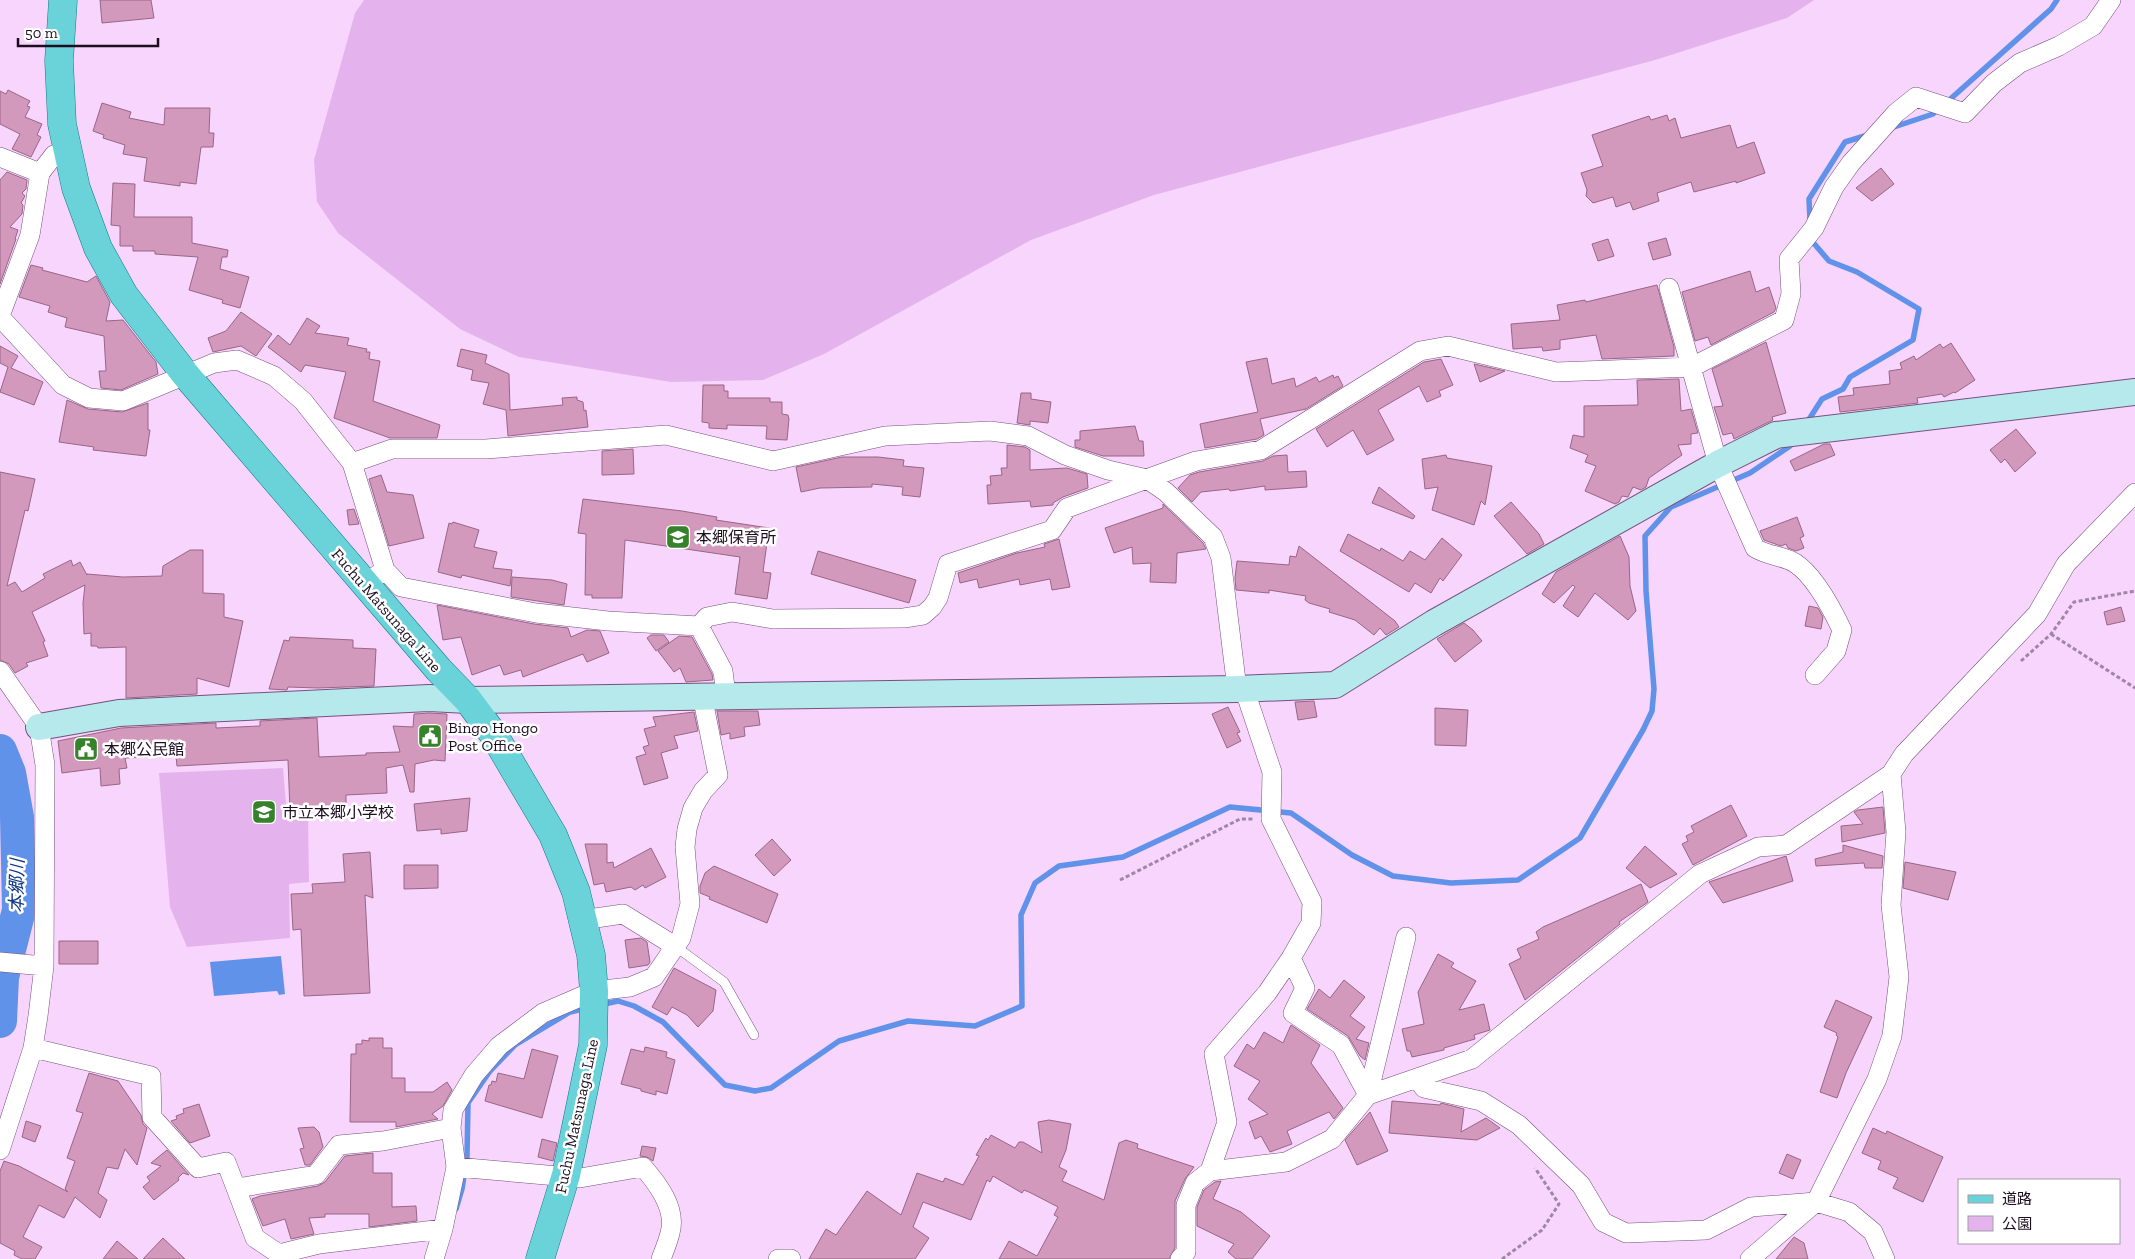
<svg xmlns="http://www.w3.org/2000/svg" width="2135" height="1259" viewBox="0 0 2135 1259" font-family="'Zilla Slab','Noto Sans JP',serif">
  <style>
    .green { fill: #e4b3ed }
    .water { fill: #6092ea }
    .lines { fill: none; stroke-linecap: round; stroke-linejoin: round }
    .stream { stroke: #6092ea; stroke-width: 5.5 }
    .river { stroke: #6092ea; stroke-width: 34 }
    .building { fill: #d299bc; stroke: #9a6587 }
    .lane-casing { stroke: #76517d; stroke-width: 10 }
    .street-casing { stroke: #76517d; stroke-width: 20 }
    .secondary-casing { stroke: #76517d; stroke-width: 28 }
    .primary-casing { stroke: #0e7b87; stroke-width: 29 }
    .path { stroke: #a086a5; stroke-width: 3; stroke-dasharray: 4 2.5; stroke-linecap: butt }
    .lane { stroke: #fff; stroke-width: 9 }
    .street { stroke: #fff; stroke-width: 19 }
    .secondary { stroke: #b5e9ec; stroke-width: 26 }
    .primary { stroke: #6ad3d9; stroke-width: 28 }
    .labels { text-anchor: middle; stroke-width: 5; stroke-linejoin: round; paint-order: stroke }
    .poi-label { font-size: 16px; fill: #1c0d1f; stroke: #fff; text-anchor: start }
    .street-label { font-size: 16px; fill: #1c0d1f; stroke: #fff }
    .water-label { font-size: 18px; font-style: italic; fill: #0b3684; stroke: #fff }
  </style>
  <rect width="100%" height="100%" fill="#f7d5fd"/>
  <path class="green" d="M364,0H1814L1787,18L1655,60L1154,195L1031,240L824,354L763,380L671,382L519,357L460,329L338,233L317,202L314,160L355,13Z
    M283,768L287,817L308,815L309,882L289,884L290,938L187,947L170,907L159,773Z"/>
  <path class="water" d="M281,956L285,994L279,995L277,991L214,996L210,962Z"/>
  <g class="lines">
    <path class="stream" d="M1947,102L2051,9L2057,0
      M1891,128L1933,114L1940,108
      M1810,221L1809,199L1845,142L1868,135
      M1806,424L1822,399L1843,389L1850,377L1913,340L1919,309L1857,272L1829,261L1811,240V238
      M600,1005L618,1001L634,1006L663,1022L725,1085L755,1091L771,1088L839,1041L908,1021L975,1026L1022,1006L1021,915L1035,883L1059,866L1123,857L1230,807L1291,813L1352,855L1393,876L1451,883L1518,880L1580,838L1643,730L1652,711L1654,689L1646,591L1645,536L1671,507L1750,473L1790,446L1793,442
      M456,1209L462,1189L467,1157L468,1103L490,1071L515,1045L570,1012L587,1008"/>
    <path class="river" d="M0,751L9,773L17,817L19,910L2,977L0,1021"/>
  </g>
  <path class="building" d="M100,0H151L154,18L102,23Z
    M8,90L30,101L27,106L30,107L25,117L42,124L37,135L41,137L31,157L12,149L20,134L0,124V91L6,94Z
    M102,103L131,112L129,118L164,125L165,108H210L209,133H214L213,147H201L196,184L180,182V186L144,181L147,158L123,154L125,145L103,138L104,135L93,131Z
    M1667,115L1669,121L1675,118L1681,138L1730,125L1737,148L1754,142L1765,173L1736,183V181L1694,192L1691,182L1657,193L1659,201L1633,210L1630,202L1616,207L1613,197L1593,203L1586,196L1587,190L1581,173L1603,166L1592,135L1649,116L1651,120Z
    M1881,168L1894,184L1872,201L1856,188Z
    M7,172L27,180L26,189L22,193L25,196L21,203L23,205L22,214L10,227L18,230L15,239H16L0,284V180Z
    M113,183L135,184L134,217H192V243L228,250L227,257H222L220,269L249,277L240,308L222,303L223,300L189,290L198,257L155,254V251H133V246H120V226L111,225Z
    M1666,238L1671,255L1653,260L1648,243Z
    M1608,239L1614,256L1598,261L1592,244Z
    M31,265L43,268L42,270L87,282L96,276L110,302L106,321L123,320L156,362L158,374L121,390L101,388L99,371H106L104,336L65,327L67,318L48,312L50,306L19,297Z
    M1750,271L1756,292L1769,287L1776,308L1774,312L1711,345L1708,337L1695,341L1682,292Z
    M1657,285L1674,347V356L1602,359L1596,335L1560,340V349L1543,351L1542,347L1513,349L1511,324L1560,320L1557,305L1585,300L1586,302Z
    M241,312L272,334L256,356L241,346L213,352L208,338L226,331Z
    M307,318L320,326L315,333L349,338L347,345L367,349L366,352H370L369,359L380,361L373,401L440,425L437,438H390L334,418L346,372L305,365L301,372L268,347L278,335L290,345Z
    M1766,342L1786,413L1772,417L1773,420L1738,437L1734,439L1732,433L1723,435L1714,407L1723,406L1712,369Z
    M1951,343L1975,380L1955,393L1954,392L1944,397L1942,394L1917,398L1918,403L1840,412L1838,397L1854,395L1853,388L1890,384L1889,371L1902,369L1900,363L1914,356L1916,360L1940,344L1943,348Z
    M0,346L18,356L11,368L43,382L34,405L0,392L8,367L0,363Z
    M461,349L487,355L485,363L509,374L510,410L563,405L562,398L577,397V400L583,402L584,411L586,410L588,427L508,436L506,410L483,404L489,383L471,380L473,370L457,366Z
    M1267,358L1272,384L1294,378L1296,387L1316,377L1319,382L1333,375L1334,378L1338,376L1343,386L1306,409L1260,419L1264,435L1257,439L1205,448L1200,424L1258,412L1246,362Z
    M1441,359L1453,385L1439,391L1441,396L1427,402L1419,386L1378,410L1394,440L1367,455L1353,430L1327,447L1316,429L1424,362Z
    M1474,364L1505,371L1480,382Z
    M1679,379L1681,411L1691,409L1698,433L1691,434V444L1678,445L1682,455L1649,478L1646,487L1641,490L1633,487L1628,497L1622,496L1619,502L1615,504L1585,491L1596,466L1585,462L1588,455L1570,448L1573,435L1584,437V406L1638,405L1637,380Z
    M703,385H724V391H728V398H770V402H782V414L788,415L789,419L787,440L766,439L767,426L727,425V429L709,428V423L702,422Z
    M1021,393H1031V399L1051,402L1048,423L1030,421V425L1017,423Z
    M67,400L88,409L122,412L148,403V430H150L146,456L93,450L94,447L59,442Z
    M1135,426L1139,441H1143L1144,456H1103L1075,447V440H1080V431Z
    M2016,429L2036,453L2015,472L2005,459L2001,463L1990,450Z
    M1824,444H1830L1835,455L1795,471L1790,461Z
    M1007,445L1025,447L1030,450V470L1067,468L1087,474L1088,488L1063,497L1053,503V505L1031,507L1030,501L988,504L987,485H991L990,476L1002,475L1001,468H1007Z
    M633,449L634,474L602,475V451Z
    M1287,455L1288,472L1306,471L1307,487L1265,490V486L1230,491L1229,489L1201,492L1192,502L1178,488L1190,475L1199,472L1263,461L1273,456Z
    M1446,455L1447,458L1492,466L1485,505L1481,501L1474,525L1432,510L1438,487L1425,489L1422,459Z
    M842,457H878L904,460L903,466L924,468L920,497L902,495L903,487L872,484V487L820,488L801,492L796,467Z
    M0,472L35,479L28,511L25,510L7,586L15,582L22,592L45,578L43,574L71,560L73,566L80,562L87,575V574L123,577L162,576L163,566L190,550H203V593L224,594V617L243,621L229,687L197,678V694L126,698V647L98,648L97,646H91V633L84,634L83,603L85,585L32,612L45,641L43,642L48,656L26,663L28,666L15,673L9,664L0,660Z
    M381,475L387,492L413,495L424,538L389,546L369,479Z
    M1379,487L1415,516L1413,519L1372,503Z
    M583,499L682,511L717,517L716,520L769,528L763,572L771,573L767,599L735,594L740,557L625,540L622,598H592V595H585L586,534L578,533Z
    M1511,502L1539,534L1544,544L1527,554L1494,516Z
    M1163,504L1203,543L1206,549L1177,553L1176,583L1150,582L1151,563L1133,564L1132,547L1114,553L1105,528L1163,508Z
    M354,509L359,524L349,525L347,510Z
    M1797,517L1804,536L1800,538L1804,548L1796,551L1788,548L1786,544L1781,546L1764,540L1760,531Z
    M453,522L479,530L474,547L497,552L493,568L512,570L510,586L462,575L461,578L438,572L449,523L452,524Z
    M1348,534L1380,551L1381,548L1403,561L1410,551L1425,560L1442,538L1462,555L1443,581L1440,578L1431,593L1415,583L1409,592L1340,551Z
    M1620,536L1629,557L1630,586L1636,611L1628,620L1595,593L1578,617L1563,606L1575,587L1573,585L1554,603L1542,594L1556,572Z
    M1059,539L1070,587L1052,590L1050,579L1020,585L1019,579L979,588L977,579L960,583L958,573L1017,553L1045,547L1044,544Z
    M1299,546L1395,621L1399,627L1386,635L1380,628L1374,635L1355,620L1329,612L1330,609L1309,603L1305,600L1306,596L1269,590V593L1236,590L1235,578L1237,561L1289,565L1290,556L1296,557Z
    M818,551L916,580L909,603L811,574Z
    M512,577L552,580L567,584L564,605L511,597Z
    M437,605L534,624L568,628L571,637L587,630L600,631L609,653L587,662L583,654L523,677L521,670L504,675L500,665L472,675L461,637L443,640Z
    M1809,606L1818,608L1823,617L1821,629L1805,626Z
    M2121,607L2125,621L2107,625L2104,612Z
    M1464,623L1473,630L1482,641L1455,662L1437,639Z
    M651,635H664L669,642L656,651L647,638Z
    M679,636L692,637L712,674L713,680L686,682L680,668L674,672L658,651Z
    M290,637L353,640V648L376,649L374,686L318,688L288,687L287,690L269,689L284,640L289,641Z
    M1314,701L1317,717L1298,720L1295,702Z
    M1228,707L1240,732L1237,733L1241,741L1227,748L1212,714Z
    M1435,708L1468,710L1466,746L1435,745Z
    M717,711H758L760,725L744,727L745,736L730,739V733L721,735Z
    M694,712L698,731L674,736L678,748L661,753L668,778L644,785L636,757L646,754L643,747L649,745L644,729L656,726L653,717Z
    M429,713L447,714L445,761L434,760L415,764L414,792H410L403,765L386,768L387,793L346,795V807L290,810L288,760L177,766L176,756L125,758L127,768L119,769L120,784L101,786L100,768L62,773L58,741L121,728L216,723V728L260,726V721L317,718L319,757L366,755V753L400,752L393,726L413,727L414,714Z
    M470,798L467,831L441,834V829L417,831L414,804Z
    M1731,805L1747,836L1693,865L1682,844L1688,841L1686,836L1694,832L1691,826Z
    M1883,807L1885,833L1842,842L1841,826L1863,824L1854,812L1858,810Z
    M772,839L791,860L774,876L755,855Z
    M585,844H607V863L613,862L614,868L651,848L666,877L645,888L643,885L635,890L631,887L606,892L604,883L594,885Z
    M1843,845L1883,856L1882,868H1865L1864,863L1816,866L1815,859L1843,852Z
    M1645,846L1677,874L1650,888L1626,868Z
    M370,852L373,898L365,895L370,993L304,996L301,929L293,930L291,894L313,893L312,884L345,882L343,854Z
    M1786,856L1793,881L1723,903L1709,882Z
    M1905,862L1956,872L1948,900L1903,888Z
    M404,865H438V888L404,889Z
    M714,866L778,894L767,923L709,899L710,897L700,893V886L705,873Z
    M1641,884L1648,902L1619,922L1620,924L1525,1000L1509,964L1521,958L1517,949L1539,939L1536,932L1543,927Z
    M641,938L647,942L650,962L648,965L629,968L625,940Z
    M59,941H98V964H59Z
    M1438,954L1454,963L1451,967L1476,981L1459,1010L1484,1004L1490,1030L1474,1035L1475,1039L1444,1048V1050L1412,1057L1410,1051H1407L1402,1029L1424,1024L1418,992Z
    M674,968L716,990L713,1011L698,1027L687,1015L672,1007L667,1015L652,1007Z
    M1344,980L1365,997L1350,1016L1365,1027L1356,1039L1369,1043L1365,1060L1360,1056L1348,1036L1307,1009L1319,989L1330,998Z
    M1836,1000L1872,1017L1846,1073L1837,1098L1820,1092L1838,1037L1836,1035L1837,1033L1824,1027Z
    M1291,1025L1320,1045L1311,1063L1343,1108L1334,1119L1329,1112L1287,1131L1292,1144L1270,1152L1261,1136L1255,1139L1249,1122L1268,1114L1248,1099L1260,1081L1234,1066L1247,1044L1254,1049L1264,1032L1283,1043Z
    M369,1038H383V1048H392V1078H405V1092H433L447,1082L452,1090L443,1106L432,1114L438,1119L396,1127V1122H350L351,1054H356V1044H362V1040L369,1041Z
    M645,1047L667,1052L666,1057L675,1060L667,1094L656,1091V1095L641,1091V1089L621,1084L631,1049L644,1052Z
    M532,1049L558,1056L542,1118L485,1101L489,1085H491L492,1081L496,1082L498,1073L524,1079Z
    M89,1073L118,1081L141,1115L143,1124L147,1128L137,1165L125,1149L118,1169L107,1167L98,1193L107,1200L100,1218L75,1197L64,1218L39,1205L23,1237L42,1247L35,1259H22L14,1255L15,1251L0,1243V1171L4,1161L19,1166L68,1192L65,1189L75,1161L67,1158L83,1113L76,1111Z
    M1392,1101L1440,1105L1441,1103L1464,1109L1461,1132L1486,1118L1500,1128L1477,1140L1389,1133Z
    M199,1104L210,1136L190,1143L171,1121L177,1119L176,1116L184,1113L183,1109Z
    M1370,1112L1388,1151L1357,1165L1345,1140Z
    M1049,1120L1071,1124L1066,1150L1059,1167L1067,1171L1062,1181L1104,1200L1119,1143L1126,1140L1138,1144L1137,1148L1194,1167L1185,1179L1175,1201V1248L1169,1259H999L1009,1241L1037,1256L1058,1217L1054,1215L1058,1207L1031,1193L1024,1190L1022,1193L993,1176L990,1182L987,1180L971,1220L923,1202L913,1227L929,1238L915,1259H809L826,1229L836,1235L867,1191L901,1215L917,1173L943,1182L945,1178L963,1185L979,1156L976,1155L986,1138L988,1140L991,1135L1015,1148L1019,1142H1023L1042,1153L1038,1122Z
    M26,1121L41,1126L35,1142L22,1137Z
    M314,1127L319,1132L323,1147L310,1165H305L300,1149L304,1148L298,1128Z
    M1873,1128L1886,1134L1887,1131L1943,1157L1923,1202L1893,1188L1898,1178L1878,1169L1881,1161L1862,1153Z
    M542,1139L557,1143L553,1161L538,1157Z
    M642,1146L656,1148L653,1161L647,1157L640,1156Z
    M167,1150L189,1175L183,1173L178,1178L179,1180L154,1200L143,1187L150,1181L147,1177L161,1166L151,1163Z
    M373,1153V1173H392V1207L416,1206L417,1221L369,1227V1214H325V1217L309,1218L314,1234L291,1239L285,1219L263,1226L252,1199L260,1196L318,1186L325,1182L345,1156Z
    M1787,1154L1801,1160L1793,1179L1779,1173Z
    M1221,1181L1213,1199L1241,1212L1270,1236L1252,1259H1236L1228,1252L1234,1244L1197,1226V1207L1204,1190L1215,1182Z
    M1794,1237L1804,1243L1808,1259H1776Z
    M163,1238L185,1259H143Z
    M117,1241L138,1259H103Z"/>
  <g class="lines">
    <defs>
      <path id="lane" d="M675,946L724,982L754,1035"/>
      <path id="street" d="M0,157L40,173
        M1669,288L1718,464L1755,548C1768,556 1784,556 1795,563C1815,576 1832,609 1842,630L1836,651L1815,675
        M0,316L30,235L40,173L54,155L68,150
        M0,317L63,385L89,398L123,401L214,363L237,360L274,376L303,401L352,463L385,570
        M352,463L392,449H486L666,435L773,461L885,436L990,431L1028,436L1065,455L1108,470L1147,479L1166,492L1213,537L1221,558L1237,689L1247,697L1272,772L1271,819L1312,902L1311,923L1291,958L1267,993L1214,1054L1227,1122L1210,1171
        M376,576L385,570L401,587L536,613L608,621L699,626
        M0,671L39,727L45,765L44,966L38,1016L33,1048L0,1150
        M726,695L723,671L699,626L707,617L732,612L773,619L904,618L923,615L932,607L938,598L948,564L1052,530L1067,508L1196,461L1261,450L1420,351L1448,346L1556,372L1692,367L1784,320L1791,294L1789,259L1814,228L1834,187L1851,163L1896,113L1916,97L1965,113L1994,83L2020,63L2059,46L2093,26L2111,0
        M582,920L623,914L675,946
        M1291,958L1305,988L1293,1013L1341,1045L1368,1095L1406,937
        M0,962L44,966
        M33,1048L151,1076L152,1117L198,1168L226,1162L255,1238L279,1254L281,1259
        M1417,1078L1424,1088L1481,1101L1519,1125L1581,1185L1603,1222L1626,1233L1706,1230L1751,1207L1816,1202L1849,1212L1873,1232L1885,1259
        M456,1167L580,1178L643,1167C658,1184 677,1209 670,1233C668,1242 664,1251 661,1259
        M237,1188L316,1175L339,1145L383,1141L451,1128
        M279,1254L319,1244L443,1229
        M434,1259L443,1229L456,1167L451,1128L453,1110L474,1075L499,1046L543,1013L594,991L630,987L654,977L681,938L690,904L685,847L687,829L693,808L703,791L718,775L702,695
        M778,1259H791
        M1180,1259L1186,1252V1205L1195,1183L1210,1171L1286,1162L1332,1139L1368,1095L1472,1059L1700,874L1758,847L1786,845L1891,774
        M1750,1259L1816,1202L1877,1079L1892,1036L1899,977L1891,905L1896,832L1891,774L1904,754L2037,614L2066,564L2135,493"/>
      <path id="secondary" d="M39,727L119,713L429,698L468,700L1237,689L1335,685L1434,623L1718,464L1776,435L2135,392"/>
      <path id="primary" d="M63,0L59,61L62,124L76,188L98,248L124,295L185,374L439,670L468,700L494,735L553,835L576,892L591,955L594,991L593,1045L566,1175L540,1259"/>
    </defs>
    <use href="#lane" class="lane-casing"/>
    <use href="#street" class="street-casing"/>
    <use href="#secondary" class="secondary-casing"/>
    <use href="#primary" class="primary-casing"/>
    <path class="path" d="M2051,634L2135,688
      M2021,661L2051,634L2074,602L2135,591
      M1120,880L1240,819H1253
      M1502,1259L1542,1230L1559,1204L1535,1168"/>
    <use href="#lane" class="lane"/>
    <use href="#street" class="street"/>
    <use href="#secondary" class="secondary"/>
    <use href="#primary" class="primary"/>
  </g>
  <defs>
    <symbol id="school-square" viewBox="-11 -11 22 22"><rect x="-9" y="-9" width="18" height="18" rx="4" fill="#36822b" stroke="#fff"/><path d="M0-5L7-2L0 1L-7-2ZM-4 1L0 2.5L4 1V4Q0 6-4 4Z" fill="#fff"/></symbol>
    <symbol id="civic-square" viewBox="-11 -11 22 22"><rect x="-9" y="-9" width="18" height="18" rx="4" fill="#36822b" stroke="#fff"/><path d="M-.6-6.5H3V-4.5H.6V-3L4-1V1h2V6H-6V1h2V-1L-.6-3ZM-1.2 2.5V6h2.4V2.5Z" fill="#fff"/></symbol>
  </defs>
  <g fill-rule="evenodd">
    <use href="#school-square" x="664" y="523" width="28" height="28"/>
    <use href="#civic-square" x="416" y="722" width="28" height="28"/>
    <use href="#civic-square" x="72" y="735" width="28" height="28"/>
    <use href="#school-square" x="250" y="798" width="28" height="28"/>
  </g>
  <g class="labels">
    <g class="poi-label">
      <text x="696" y="543">本郷保育所</text>
      <text x="448" y="733">Bingo Hongo<tspan x="448" dy="18">Post Office</tspan></text>
      <text x="104" y="755">本郷公民館</text>
      <text x="282" y="818">市立本郷小学校</text>
    </g>
    <g class="street-label">
      <text transform="translate(387 610) rotate(49)" y="6">Fuchu Matsunaga Line</text>
      <text transform="translate(576 1116) rotate(-78)" y="6">Fuchu Matsunaga Line</text>
    </g>
    <g class="water-label">
      <text transform="translate(17 886) rotate(-89)" y="6">本郷川</text>
    </g>
  </g>
  <rect x="1958" y="1179" width="162" height="65" fill="#ffffff" stroke="#a49ea5"/>
  <rect x="1968" y="1195" width="25" height="8" fill="#6ad3d9" stroke="#a49ea5"/>
  <text x="2002" y="1204" font-size="15" fill="#1c0d1f">道路</text>
  <rect x="1968" y="1216" width="25" height="15" fill="#e4b3ed" stroke="#a49ea5"/>
  <text x="2002" y="1229" font-size="15" fill="#1c0d1f">公園</text>
  <path d="M18 38v8h140v-8" fill="none" stroke="#1c0d1f" stroke-width="2.5"/>
  <text x="25" y="38" font-size="15" fill="#1c0d1f" stroke="#ffffff" stroke-width="4" paint-order="stroke">50 m</text>
</svg>
